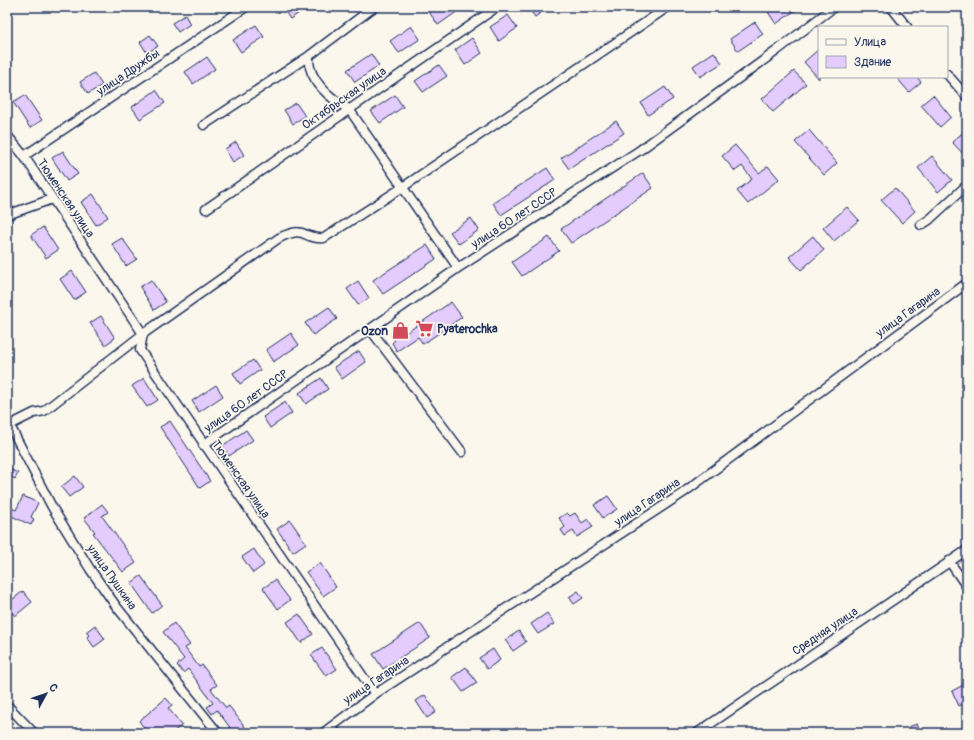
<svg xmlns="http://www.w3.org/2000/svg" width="974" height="740" viewBox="0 0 974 740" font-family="Pangolin,sans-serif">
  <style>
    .building { fill: #e4ccfc; stroke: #1b2f5e }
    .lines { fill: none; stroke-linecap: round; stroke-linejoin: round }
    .minor-casing { stroke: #1b2f5e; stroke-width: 11 }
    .minor { stroke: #fbf7ec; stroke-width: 8 }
    .labels { text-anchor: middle; stroke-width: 3.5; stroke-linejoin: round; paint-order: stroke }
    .street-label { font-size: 12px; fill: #1b2f5e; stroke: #fbf7ec }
    .poi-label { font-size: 12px; font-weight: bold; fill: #1b2f5e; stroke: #fbf7ec; text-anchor: start }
  </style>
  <rect width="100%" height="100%" fill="#fbf7ec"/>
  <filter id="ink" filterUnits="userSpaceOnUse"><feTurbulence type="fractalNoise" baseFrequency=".025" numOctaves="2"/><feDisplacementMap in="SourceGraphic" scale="8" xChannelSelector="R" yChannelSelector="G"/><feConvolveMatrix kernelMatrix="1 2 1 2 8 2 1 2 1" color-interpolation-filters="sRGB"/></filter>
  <g filter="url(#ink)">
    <path class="building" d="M282,7H308L290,19Z
      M436,7H455L458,11L438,25L429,12Z
      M528,7H549L535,17Z
      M776,7H800L776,24L768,12Z
      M185,15L190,24L178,32L172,23Z
      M508,15L517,28L499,41L490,27Z
      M755,22L763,34L738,51L730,39Z
      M256,25L264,37L241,52L233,40Z
      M411,26L420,39L399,53L390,41Z
      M150,35L158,46L147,53L140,42Z
      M472,38L482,53L465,65L455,50Z
      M819,49V79L804,62Z
      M714,52L722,63L700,77L693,66Z
      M371,54L379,66L355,82L347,70Z
      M207,57L215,69L193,84L185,72Z
      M439,65L447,76L423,92L415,81Z
      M794,71L806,84L773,112L762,99Z
      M94,73L102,85L88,94L80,82Z
      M896,77H917L921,82L909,92Z
      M665,87L673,99L648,115L641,103Z
      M156,90L165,103L140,119L132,107Z
      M25,95L42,120L30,128L13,102Z
      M395,95L403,107L380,123L371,111Z
      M933,95L951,117L940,127L921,105Z
      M296,103L305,116L293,124L284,110Z
      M616,121L624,133L569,169L561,158Z
      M967,129V158L952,142Z
      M809,130L837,163L824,175L795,142Z
      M236,142L244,155L233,162L225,149Z
      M735,145L759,173L768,166L779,179L748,204L737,191L752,179L742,166L735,171L722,156Z
      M63,151L78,174L67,181L52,158Z
      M932,156L952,180L938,192L918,168Z
      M547,168L555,180L501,215L493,203Z
      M643,173L653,188L571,243L561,229Z
      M895,188L915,211L902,223L881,200Z
      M93,194L108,217L96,225L81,202Z
      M847,207L859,220L834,241L823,228Z
      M471,218L479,230L459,244L450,232Z
      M43,227L58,250L46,258L31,235Z
      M813,236L824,250L801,270L789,257Z
      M549,237L559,251L522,276L512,262Z
      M122,238L137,259L126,266L112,244Z
      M427,245L436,259L383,294L373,280Z
      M72,271L86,292L74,300L60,279Z
      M151,280L166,302L154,310L140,287Z
      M358,281L369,298L358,305L347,289Z
      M451,302L462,317L423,344L418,337L397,351L392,343L395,340L391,334L402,327L406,333Z
      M329,307L337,319L313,335L305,323Z
      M101,316L115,338L105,345L90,323Z
      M291,333L299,345L273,362L266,350Z
      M359,351L366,362L342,379L334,367Z
      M253,360L260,370L240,384L233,373Z
      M144,378L158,400L147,407L132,386Z
      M321,378L328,389L306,404L299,393Z
      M216,385L223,396L199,412L192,401Z
      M285,402L292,413L270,428L263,417Z
      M170,421L210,481L200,488L160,427Z
      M246,430L253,440L229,456L222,446Z
      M7,468L18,473L15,479L7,475Z
      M75,476L83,487L69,497L61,487Z
      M23,496L38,503L31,517L34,519L31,525L7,514V506L16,510Z
      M608,496L617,509L603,518L594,505Z
      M102,504L108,512L102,516L136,563L123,572L93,533L95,532L84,518Z
      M567,513L570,516L575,513L582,523L588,519L593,527L577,537L573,531L565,536L561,530L565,527L559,518Z
      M290,520L306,543L293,552L277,529Z
      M254,549L264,565L253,573L242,557Z
      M320,563L336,587L323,596L306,572Z
      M141,576L162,605L152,613L131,583Z
      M275,580L290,600L278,609L263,588Z
      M23,591L32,602L15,616L7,607V604Z
      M578,591L583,598L574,604L569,597Z
      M547,613L554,624L538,634L531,624Z
      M299,614L313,634L301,643L287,622Z
      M174,623L190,645L185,648L199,667L202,665L217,685L211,689L226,708L229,706L245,727L236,733H234L217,710L212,714L207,707L213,703L188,669L183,673L177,665L184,659L163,632Z
      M420,623L430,638L383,669L373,654Z
      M95,625L105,639L94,647L87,637L89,635L86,632Z
      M519,631L526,642L513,651L505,640Z
      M322,648L337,669L326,676L311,655Z
      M493,649L500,660L487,669L479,658Z
      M466,667L477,683L463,692L452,677Z
      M967,683V702L959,706L952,691Z
      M425,695L436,712L427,718L416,701Z
      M166,698L172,705L168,708L182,725L172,733H148L139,721Z
      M917,724L921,733H911L908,727Z"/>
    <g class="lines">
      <defs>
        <path id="minor" d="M374,7L309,56C307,80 331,99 349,109L458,268
          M891,7L907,27
          M947,74L967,97
          M204,125L309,56
          M7,135L24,156L143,334L140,350L375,694
          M24,156L246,7
          M206,209L497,7
          M7,215L52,199
          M921,225L929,220L967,185
          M370,329L462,452
          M7,420L52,507L90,569L116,606L218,733
          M10,425L34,413L44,411L143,334L279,238C307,224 302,240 324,238L403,187L665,9
          M203,445L458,268L640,150L775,52L834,7
          M949,561L967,587
          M7,705L34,733
          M331,727L336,733
          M323,733L375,694L683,493L967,283
          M697,733L967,550
          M965,733L967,732"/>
      </defs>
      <use href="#minor" class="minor-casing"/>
      <use href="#minor" class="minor"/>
    </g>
  </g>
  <defs>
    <symbol id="supermarket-bare" viewBox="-9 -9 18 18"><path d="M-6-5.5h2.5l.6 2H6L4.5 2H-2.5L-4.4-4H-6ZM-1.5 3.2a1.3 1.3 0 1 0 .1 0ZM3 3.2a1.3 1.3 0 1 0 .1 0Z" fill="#d1495b" stroke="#fbf7ec" stroke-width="2.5" paint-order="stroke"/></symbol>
    <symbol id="shop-bare" viewBox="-9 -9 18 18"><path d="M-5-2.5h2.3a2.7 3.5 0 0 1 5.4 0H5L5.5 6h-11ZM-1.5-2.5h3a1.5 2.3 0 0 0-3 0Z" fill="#d1495b" stroke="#fbf7ec" stroke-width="2.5" paint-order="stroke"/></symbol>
  </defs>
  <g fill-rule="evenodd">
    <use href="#supermarket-bare" x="412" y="316" width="25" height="25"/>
    <use href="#shop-bare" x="388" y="318" width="25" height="25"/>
  </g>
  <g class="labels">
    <g class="street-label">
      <text transform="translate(128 72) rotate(-34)" y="4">улица Дружбы</text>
      <text transform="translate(344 98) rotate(-35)" y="4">Октябрьская улица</text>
      <text transform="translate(66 198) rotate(56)" y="4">Тюменская улица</text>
      <text transform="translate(514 218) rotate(-33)" y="4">улица 60 лет СССР</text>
      <text transform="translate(908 312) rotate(-36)" y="4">улица Гагарина</text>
      <text transform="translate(246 401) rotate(-35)" y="4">улица 60 лет СССР</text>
      <text transform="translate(241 479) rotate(55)" y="4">Тюменская улица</text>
      <text transform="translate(647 502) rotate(-34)" y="4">улица Гагарина</text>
      <text transform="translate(112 577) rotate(55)" y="4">улица Пушкина</text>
      <text transform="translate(825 631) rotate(-34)" y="4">Средняя улица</text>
      <text transform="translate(376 680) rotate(-34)" y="4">улица Гагарина</text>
    </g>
    <g class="poi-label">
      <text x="437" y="333">Pyaterochka</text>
      <text x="388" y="335" text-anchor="end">Ozon</text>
    </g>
  </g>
  <rect width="974" height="740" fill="none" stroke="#fbf7ec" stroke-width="24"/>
  <rect x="12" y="12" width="950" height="716" fill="none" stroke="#1b2f5e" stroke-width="1.5" filter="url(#ink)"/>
  <rect x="818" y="26" width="130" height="52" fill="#fbf7ec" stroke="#a1a7b3"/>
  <rect x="826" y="39" width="20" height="6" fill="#fbf7ec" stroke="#a1a7b3"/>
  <text x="854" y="46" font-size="12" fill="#1b2f5e">Улица</text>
  <rect x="826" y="56" width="20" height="12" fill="#e4ccfc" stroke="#a1a7b3"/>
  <text x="854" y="66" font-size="12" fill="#1b2f5e">Здание</text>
  <g transform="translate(46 694) rotate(50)" stroke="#fbf7ec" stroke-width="3" paint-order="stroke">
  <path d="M0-3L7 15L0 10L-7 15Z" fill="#1b2f5e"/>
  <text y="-6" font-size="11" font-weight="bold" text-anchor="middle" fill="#1b2f5e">С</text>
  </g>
</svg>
